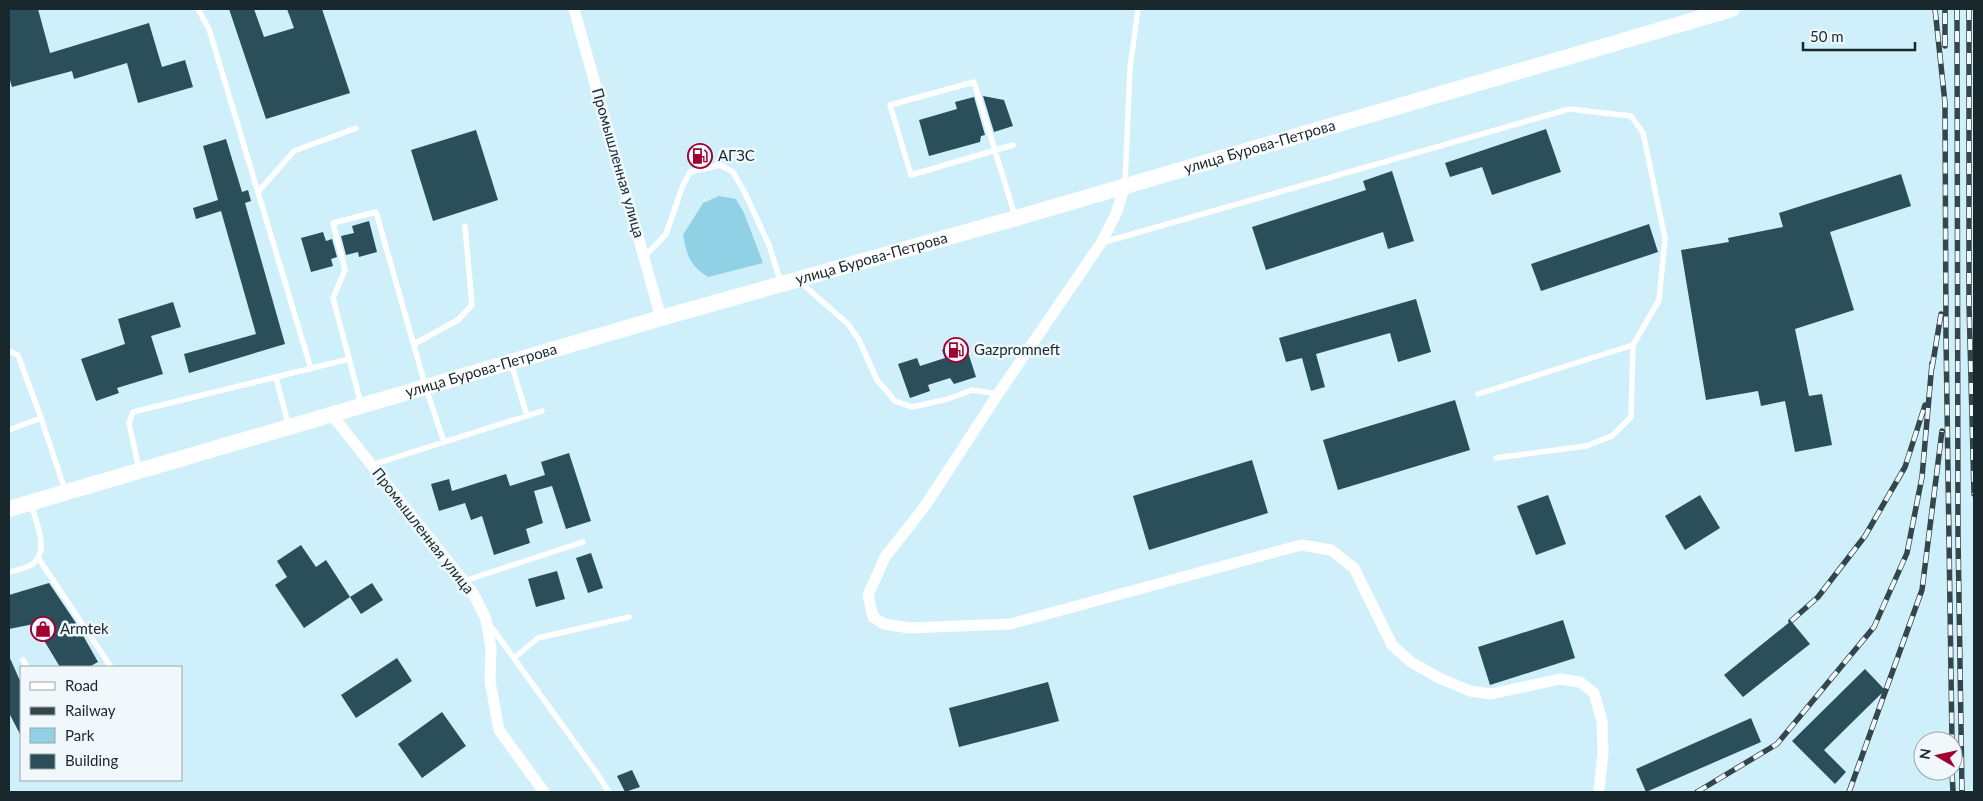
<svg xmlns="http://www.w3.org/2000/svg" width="1983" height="801" viewBox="0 0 1983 801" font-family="Lato,sans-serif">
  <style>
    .green { fill: #91d1e6 }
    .building { fill: #2a4f5a }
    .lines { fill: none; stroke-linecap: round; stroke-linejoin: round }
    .lane { stroke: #fff; stroke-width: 5.5 }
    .street { stroke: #fff; stroke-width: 11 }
    .secondary { stroke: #fff; stroke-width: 16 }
    .rail-casing { stroke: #33464c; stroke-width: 5.5 }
    .rail { stroke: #f0f8fb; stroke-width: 4; stroke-dasharray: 11; stroke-linecap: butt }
    .labels { text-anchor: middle; stroke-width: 5; stroke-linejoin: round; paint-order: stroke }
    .street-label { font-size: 15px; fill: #18282d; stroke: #f0f8fb }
    .poi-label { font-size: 15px; fill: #18282d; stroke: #f0f8fb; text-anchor: start }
  </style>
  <rect width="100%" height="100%" fill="#cff0fb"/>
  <path class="green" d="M719,196L736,199L744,213L763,263L708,277C689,265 687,255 683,235L703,203Z"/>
  <path class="building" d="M9,9H38L50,53L149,23L162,67L185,60L193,87L138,103L127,63L74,79L72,71L12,87L9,77Z
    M229,9H254L264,37L294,28L287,9H322L350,93L266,119Z
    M983,96L1004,100L1013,126L994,132Z
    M974,97L985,135L981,136L980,142L929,156L919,120L957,109L955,102Z
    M1546,129L1561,172L1492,195L1482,167L1450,177L1445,163Z
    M476,130L498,200L433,221L411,150Z
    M226,139L242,192L248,190L251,201L245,203L285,344L189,373L184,354L256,334L221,211L196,219L193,208L218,200L203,146Z
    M1392,171L1414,241L1388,249L1383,232L1266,270L1252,227L1366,190L1363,181Z
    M1901,174L1911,206L1830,232L1854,310L1795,329L1809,396L1822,394L1832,445L1795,452L1785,401L1761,406L1758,391L1706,400L1681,250L1729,242L1728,238L1783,227L1779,213Z
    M369,221L377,252L359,257L358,252L346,255L341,236L354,233L352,226Z
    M1649,224L1658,252L1541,291L1531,264Z
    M323,232L326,241L332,239L337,257L331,259L333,266L311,272L301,238Z
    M1416,299L1431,352L1398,362L1390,333L1316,354L1325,387L1311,391L1302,358L1286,362L1279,338Z
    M173,302L181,327L151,336L163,374L117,388L119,393L96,401L81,359L125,344L118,319Z
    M965,343L976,377L954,384L950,378L928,385L930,391L910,398L898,364L917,358L920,366L945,358L942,350Z
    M1455,400L1470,450L1338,490L1323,440Z
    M569,453L591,521L566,529L552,486L534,491L543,523L526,529L530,543L494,555L482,516L471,520L465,503L439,511L431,484L449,479L452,491L506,474L510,486L545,475L541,462Z
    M1252,460L1268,513L1149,550L1133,496Z
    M1548,495L1566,544L1536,555L1517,506Z
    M1700,495L1720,528L1685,550L1665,516Z
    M301,545L316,567L326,560L350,597L304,628L275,585L287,577L277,561Z
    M591,553L603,588L588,593L576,558Z
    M557,571L565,599L536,607L528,579Z
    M49,583L76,623L98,662L89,667H60L34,624L9,629V595Z
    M372,583L383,600L361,614L350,597Z
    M1563,620L1575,658L1490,685L1478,647Z
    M1791,621L1810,644L1743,697L1724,675Z
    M9,656L21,683V736L9,713Z
    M397,658L412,681L356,718L341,695Z
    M1865,669L1885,690L1824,750L1846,772L1835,784L1792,741Z
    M1048,682L1059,721L959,747L949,708Z
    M442,712L466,746L422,778L398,744Z
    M1751,718L1761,742L1646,792L1636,769Z
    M632,770L640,787L625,792L617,776Z"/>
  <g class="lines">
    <path class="lane" d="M198,9L209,29L311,369
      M1013,145L911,175L890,105L974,82L1015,216
      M1125,184L1130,68L1138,9
      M258,192L294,151L356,128
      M1101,243L1569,109L1631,116L1643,133L1665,238L1659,300L1633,345L1631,417L1612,436L1586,446L1496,458
      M645,256L666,234L683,185L690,172L720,165L733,172L745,193L769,245L781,283
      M799,281L848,324L859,340L877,380L895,401L912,407L948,399L972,390L998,394
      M414,344L458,320L472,305L465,226
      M9,351L18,355L41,418
      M511,363L527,416
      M276,378L289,427
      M1478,394L1633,345
      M361,404L333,298L345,270L333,223L376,212L426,388L444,442
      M9,430L41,418L65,490
      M372,465L542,411
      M139,469L129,423L133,412L349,359
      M39,559L111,667
      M9,572C16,570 25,569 31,565C51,553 36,522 31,504
      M464,581L583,542
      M490,625L596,772L609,792
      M514,658L538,638L629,617
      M23,660L27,667"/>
    <path class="street" d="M574,9L661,318
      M1125,186L1116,214L1101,243L998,394L925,506L885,557L868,595L873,617L884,624L909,628L1010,624L1301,545L1331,550L1354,568L1392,645L1411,662L1439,678L1470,691L1491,694L1560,679L1580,682L1594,693L1602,721L1603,754L1599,789
      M332,415L473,593L486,619L491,649L490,681L499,730L544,792"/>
    <path class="secondary" id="s1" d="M9,509L661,318L1016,218L1732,9"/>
    <defs>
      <path id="rail" d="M1935,9L1945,103L1946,336L1952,741
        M1957,9L1958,535L1962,792
        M1969,9V303L1974,494
        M1945,46V9
        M1932,368L1941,314
        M1791,621L1818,597L1865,536L1905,467L1925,405
        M1952,771L1953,792
        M1697,792L1777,744L1874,627L1907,553L1922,477L1932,363
        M1849,792L1922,590L1942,431"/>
    </defs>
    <use href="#rail" class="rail-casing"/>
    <use href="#rail" class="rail"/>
  </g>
  <defs>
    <symbol id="fuel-ring" viewBox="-11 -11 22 22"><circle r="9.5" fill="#f0f8fb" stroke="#a10132" stroke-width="1.5"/><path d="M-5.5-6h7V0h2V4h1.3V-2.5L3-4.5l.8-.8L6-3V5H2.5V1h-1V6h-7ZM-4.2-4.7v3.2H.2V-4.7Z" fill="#a10132"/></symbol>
    <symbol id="shop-ring" viewBox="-11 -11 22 22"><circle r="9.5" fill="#f0f8fb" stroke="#a10132" stroke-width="1.5"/><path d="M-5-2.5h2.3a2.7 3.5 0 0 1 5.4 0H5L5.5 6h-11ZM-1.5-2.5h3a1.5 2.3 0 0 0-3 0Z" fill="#a10132"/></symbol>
  </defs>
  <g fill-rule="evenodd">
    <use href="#fuel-ring" x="686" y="142" width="28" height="28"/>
    <use href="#fuel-ring" x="942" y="336" width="28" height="28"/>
    <use href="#shop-ring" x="29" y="615" width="28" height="28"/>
  </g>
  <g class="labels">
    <g class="street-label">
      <text dy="5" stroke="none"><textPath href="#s1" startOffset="1302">улица Бурова-Петрова</textPath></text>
      <text transform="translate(618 163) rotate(74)" y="5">Промышленная улица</text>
      <text dy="5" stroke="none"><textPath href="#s1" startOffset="898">улица Бурова-Петрова</textPath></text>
      <text dy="5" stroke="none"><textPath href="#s1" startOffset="492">улица Бурова-Петрова</textPath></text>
      <text transform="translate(423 531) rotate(52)" y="5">Промышленная улица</text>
    </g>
    <g class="poi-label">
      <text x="718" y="161">АГЗС</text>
      <text x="974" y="355">Gazpromneft</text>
      <text x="60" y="634">Armtek</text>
    </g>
  </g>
  <rect width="1983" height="801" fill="none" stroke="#18282d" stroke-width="20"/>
  <rect x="20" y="666" width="162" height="115" fill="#f0f8fb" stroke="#9aa5a9"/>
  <rect x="30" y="682" width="25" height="8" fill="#ffffff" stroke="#9aa5a9"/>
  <text x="65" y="691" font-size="15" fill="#18282d">Road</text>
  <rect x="30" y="707" width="25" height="8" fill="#33464c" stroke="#9aa5a9"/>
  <text x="65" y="716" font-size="15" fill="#18282d">Railway</text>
  <rect x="30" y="728" width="25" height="15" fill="#91d1e6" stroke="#9aa5a9"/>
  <text x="65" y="741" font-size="15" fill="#18282d">Park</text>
  <rect x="30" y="754" width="25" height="15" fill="#2a4f5a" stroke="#9aa5a9"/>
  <text x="65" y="766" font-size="15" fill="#18282d">Building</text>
  <g transform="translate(1938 756) rotate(279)"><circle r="24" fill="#f0f8fb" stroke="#9aa5a9"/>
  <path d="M0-4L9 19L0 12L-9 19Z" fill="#a10132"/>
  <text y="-8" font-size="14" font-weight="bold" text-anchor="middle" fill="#18282d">N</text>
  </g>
  <path d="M1803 42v8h112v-8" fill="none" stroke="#18282d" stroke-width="2.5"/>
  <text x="1810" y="42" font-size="15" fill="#18282d" stroke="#f0f8fb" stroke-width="4" paint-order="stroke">50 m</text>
</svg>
